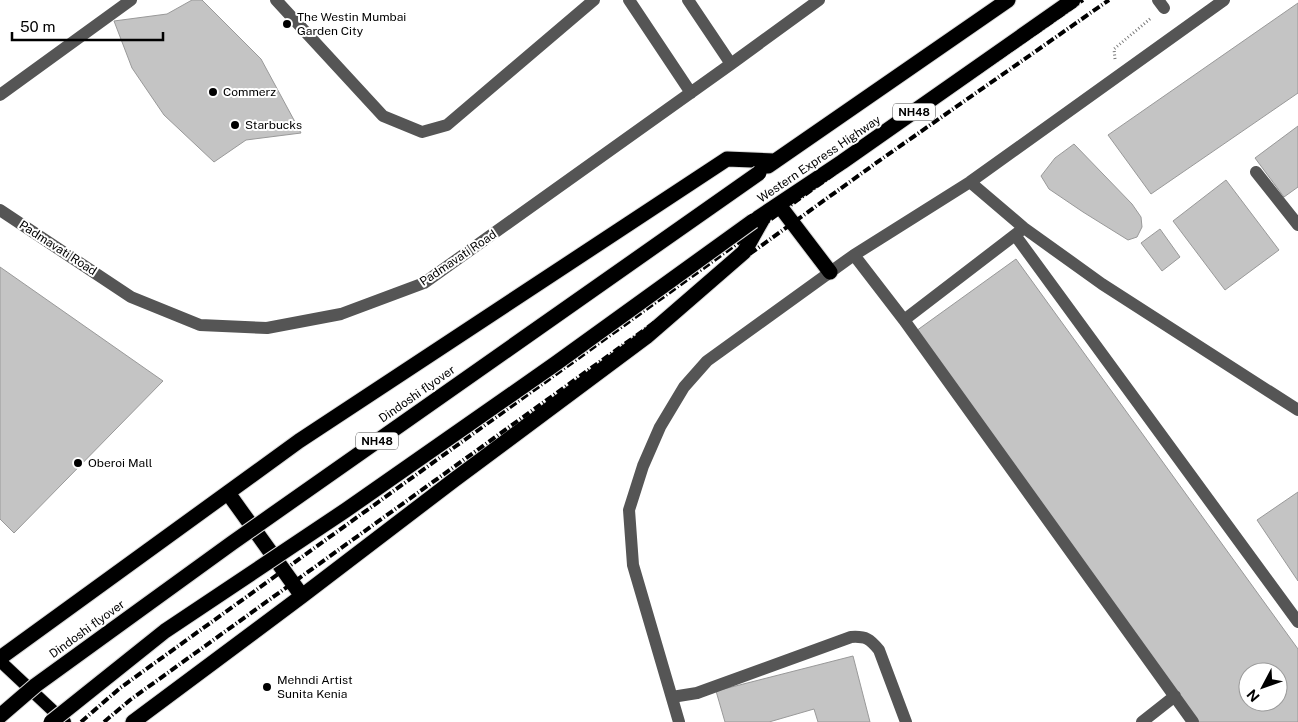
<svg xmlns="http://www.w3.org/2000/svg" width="1298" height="722" viewBox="0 0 1298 722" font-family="'Public Sans',sans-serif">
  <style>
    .building { fill: #c4c4c4; stroke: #999; fill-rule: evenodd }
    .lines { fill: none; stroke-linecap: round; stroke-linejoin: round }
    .major-casing { stroke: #dbdbdb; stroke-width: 14 }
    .highway-casing { stroke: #dbdbdb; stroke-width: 17 }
    .path { stroke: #777; stroke-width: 3; stroke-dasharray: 1 2.5; stroke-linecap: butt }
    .minor { stroke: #555; stroke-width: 12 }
    .major { stroke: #000; stroke-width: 12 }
    .highway { stroke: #000; stroke-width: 15 }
    .rail { stroke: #000; stroke-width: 4; stroke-dasharray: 8 2.5 1 2.5; stroke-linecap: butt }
    .highway-bridge-casing { stroke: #dbdbdb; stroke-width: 17; stroke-linecap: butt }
    .highway-bridge { stroke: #000; stroke-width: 15 }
    .poi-dot { fill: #000; stroke: #fff; stroke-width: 2 }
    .labels { text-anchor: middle; stroke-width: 4; stroke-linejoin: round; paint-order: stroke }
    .shield { fill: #fff; stroke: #4c4c4c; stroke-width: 1 }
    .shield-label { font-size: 11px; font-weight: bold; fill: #000 }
    .poi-label { font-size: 12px; fill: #000; stroke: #fff; text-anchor: start }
    .street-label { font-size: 12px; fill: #000; stroke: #fff }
  </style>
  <rect width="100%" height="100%" fill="#fff"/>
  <path class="building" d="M192,0H202L261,59L301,133L246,140L214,162L164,115L132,68L114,21L167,14Z
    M1298,3V93L1151,194L1108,135Z
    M1298,126V187L1284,197L1255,158Z
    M1074,144L1132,204L1141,217L1142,227L1137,237L1128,240L1083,212L1049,189L1041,176L1055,158Z
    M1226,180L1279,250L1225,290L1173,221Z
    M1160,229L1180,257L1162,271L1141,243Z
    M1016,259L1298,649V722H1199L916,331ZM1248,672H1278V702H1248Z
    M0,267L163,381L14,533L0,519Z
    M1298,492V581L1257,520Z
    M853,656L870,722H818L814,709L769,722H725L716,691Z"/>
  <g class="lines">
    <defs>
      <path id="major" d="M0,661L65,722"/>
      <path id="highway" d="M768,166L1008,0
        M779,205L830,272
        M758,218L842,162L1073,0
        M228,493L302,596
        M0,658L299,441L727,159L774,161
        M133,722L302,596L454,480L646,337L744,252L766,213"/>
    </defs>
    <use href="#major" class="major-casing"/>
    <use href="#highway" class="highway-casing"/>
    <path class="path" d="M1115,59L1114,49L1151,18"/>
    <path class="minor" d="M276,0L383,116L422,132L447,125L594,0
      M629,0L691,93
      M688,0L731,64
      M1158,0L1164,8
      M0,95L131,0
      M1256,172L1298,225
      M970,182L1024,228L1102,284L1298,410
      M0,210L131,297L200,325L267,328L341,314L424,283L731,64L819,0
      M1024,228L904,320L1193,722
      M1015,235L1298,622
      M854,255L904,320
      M672,697L697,693L851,637C866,636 870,639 879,650L906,722
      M679,722L633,565L629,510L643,466L660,427L684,387L707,361L854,255L970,182L1224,0
      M1142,722L1175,696"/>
    <use href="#major" class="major"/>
    <use href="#highway" class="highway"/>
    <path class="rail" d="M81,722L120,688L874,145L1083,0
      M104,722L130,700L883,158L1109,0"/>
    <defs>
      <path id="highway-bridge" d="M0,716L36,685L232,543L759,173
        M51,722L165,631L346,510L555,364L753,221"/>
    </defs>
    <use href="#highway-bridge" class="highway-bridge-casing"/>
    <use href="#highway-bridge" class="highway-bridge"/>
  </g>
  <g class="poi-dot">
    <circle cx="287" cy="24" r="5"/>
    <circle cx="213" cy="92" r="5"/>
    <circle cx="235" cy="125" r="5"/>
    <circle cx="78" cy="463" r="5"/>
    <circle cx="267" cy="687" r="5"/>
  </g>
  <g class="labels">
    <g class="shield">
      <rect x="893" y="103.5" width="42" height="17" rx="4"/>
      <rect x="356" y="432.5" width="42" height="17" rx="4"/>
    </g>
    <g class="shield-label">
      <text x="914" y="116">NH48</text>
      <text x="377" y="445">NH48</text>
    </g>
    <g class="poi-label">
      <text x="297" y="21">The Westin Mumbai<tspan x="297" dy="14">Garden City</tspan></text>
      <text x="223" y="96">Commerz</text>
      <text x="245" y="129">Starbucks</text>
      <text x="88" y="467">Oberoi Mall</text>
      <text x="277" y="684">Mehndi Artist<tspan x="277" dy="14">Sunita Kenia</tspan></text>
    </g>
    <g class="street-label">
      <text transform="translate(819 159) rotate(-34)" y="4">Western Express Highway</text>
      <text transform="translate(58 248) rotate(33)" y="4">Padmavati Road</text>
      <text transform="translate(458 258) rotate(-34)" y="4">Padmavati Road</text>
      <text transform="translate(417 394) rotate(-35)" y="4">Dindoshi flyover</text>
      <text transform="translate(87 629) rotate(-36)" y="4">Dindoshi flyover</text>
    </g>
  </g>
  <g transform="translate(1263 687) rotate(229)"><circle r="24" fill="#ffffff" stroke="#999999"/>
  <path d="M0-4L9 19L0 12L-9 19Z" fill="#000000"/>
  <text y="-8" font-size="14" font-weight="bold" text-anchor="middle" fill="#000000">N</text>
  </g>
  <path d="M12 32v8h151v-8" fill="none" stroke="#000000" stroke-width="2.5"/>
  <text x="20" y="32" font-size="15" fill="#000000" stroke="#ffffff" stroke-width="4" paint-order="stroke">50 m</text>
</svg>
